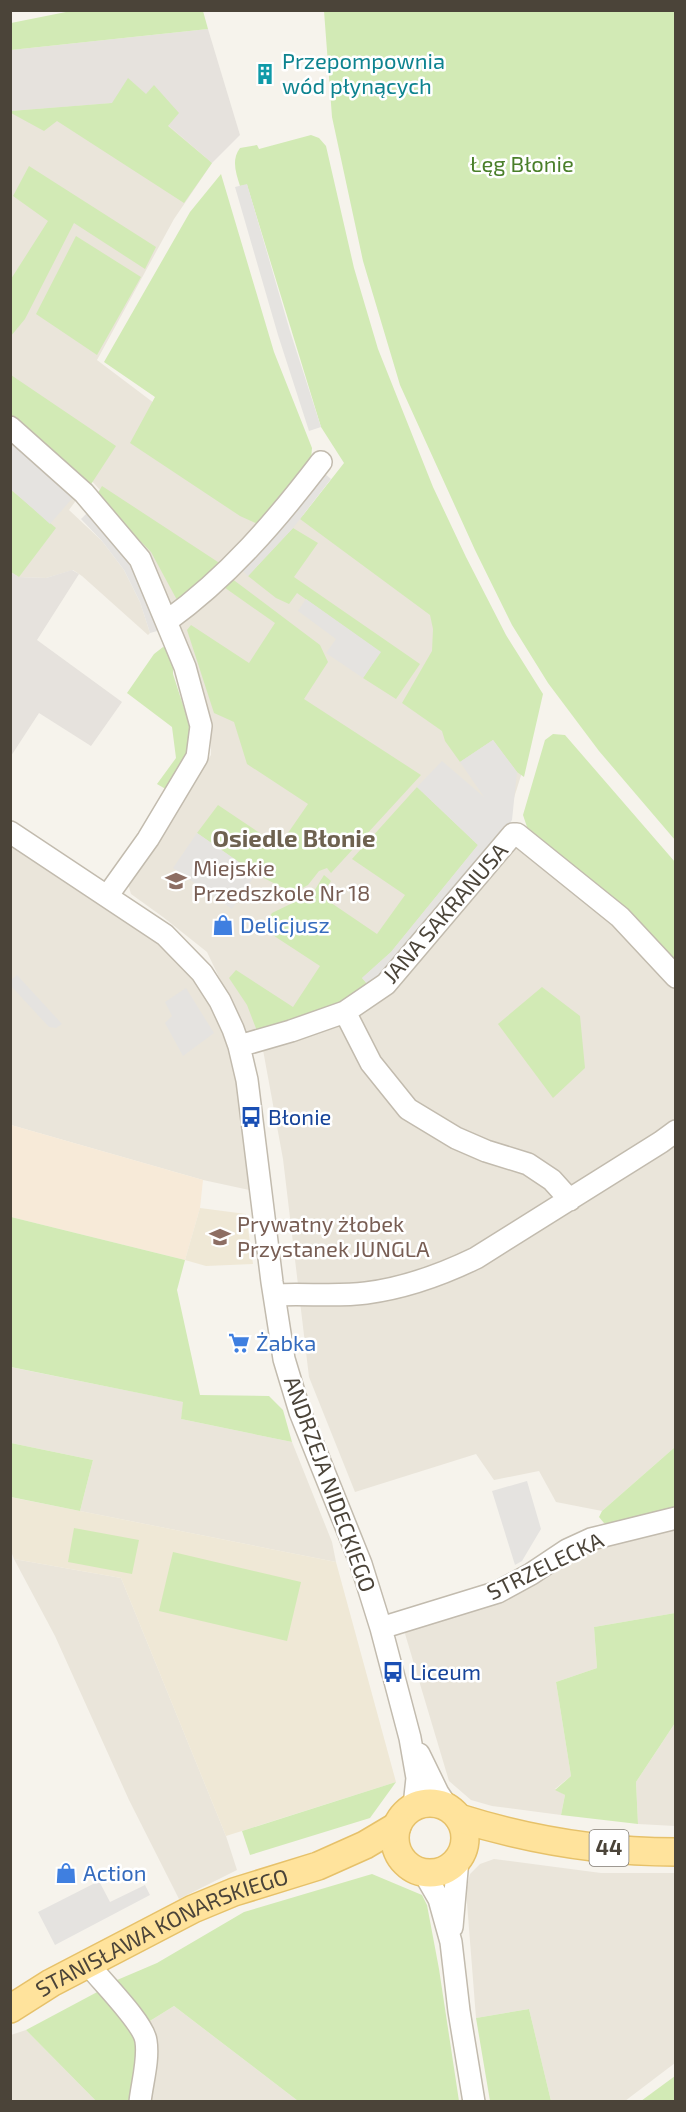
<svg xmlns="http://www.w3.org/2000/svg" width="686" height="2112" viewBox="0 0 686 2112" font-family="'Exo 2',sans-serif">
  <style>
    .residential { fill: #eae5da }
    .commercial { fill: #f7ead8 }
    .industrial { fill: #e6e2dd }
    .education { fill: #efe8d6 }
    .green { fill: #d2eab5 }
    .parking { fill: #e5e3e0 }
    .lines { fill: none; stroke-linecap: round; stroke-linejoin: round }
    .minor-casing { stroke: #c2bbae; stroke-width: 24 }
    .major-casing { stroke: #e6c16a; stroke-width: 30 }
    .minor { stroke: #fff; stroke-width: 21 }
    .major { stroke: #ffe39c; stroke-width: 27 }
    .labels { text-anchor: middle; stroke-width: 5; stroke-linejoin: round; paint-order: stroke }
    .shield { fill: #fff; stroke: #817c74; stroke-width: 1.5 }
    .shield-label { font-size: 21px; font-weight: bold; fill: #4b4439 }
    .culture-label { font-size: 22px; fill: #0d838f; stroke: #fff; text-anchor: start }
    .park-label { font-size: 22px; fill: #4a7f2a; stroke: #fff }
    .education-label { font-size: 22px; fill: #785e54; stroke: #fff; text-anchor: start }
    .street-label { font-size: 22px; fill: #4b4439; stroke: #fff }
    .shop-label { font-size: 22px; fill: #366cbe; stroke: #fff; text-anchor: start }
    .transit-label { font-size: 22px; fill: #164399; stroke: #fff; text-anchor: start }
    .neighbourhood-label { font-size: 24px; font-weight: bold; fill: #6e6250; stroke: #fff }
  </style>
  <rect width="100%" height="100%" fill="#f6f3ec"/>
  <path class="residential" d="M154,85L168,125L212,163L174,219L97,360L451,627L524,766L501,839L342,1006L247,1036L207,952L163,917L131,894L128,884L133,869L211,755V729L151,556L116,508L91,480L69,510L102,541L124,570L140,602L150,633L148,635L82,576L73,570L46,578L19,577L11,572V111L140,101Z
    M527,827L608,896L675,964V1447L602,1511L556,1502L539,1471L494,1480L476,1454L355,1492L309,1377L283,1159L263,1050L400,983Z
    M11,845L185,961L210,995L231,1053L254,1191L203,1180L11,1125Z
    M10,1367L184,1402L181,1419L292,1442L332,1542L336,1562L80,1511L93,1460L11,1443Z
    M675,1530V1613L594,1627L597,1668L556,1682L571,1776L555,1789L565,1795L561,1815L492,1806L471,1800L449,1781L403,1627L581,1550Z
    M14,1559L121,1578L226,1836L237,1870L179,1899L129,1800L55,1636Z
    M675,1723V1826L638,1824L636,1782Z
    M494,1859L601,1873H675V2063L625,2101H551L529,2009L476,2018L466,1890L470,1874L480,1864Z
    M174,2006L298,2101H150L145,2024Z
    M26,2030L96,2101L11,2102V2035Z"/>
  <path class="commercial" d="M11,1125L203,1180L200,1208L185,1260L11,1217Z"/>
  <path class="industrial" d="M208,29L240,135L212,163L140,101L11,111V50Z
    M72,570L79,574L37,640L122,702L91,746L39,713L11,756V572L19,577L46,578Z"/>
  <path class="education" d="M200,1208L246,1214L253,1264L206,1266L185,1260Z
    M10,1497L336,1562L396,1782L226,1836L121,1578L14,1559L11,1551Z"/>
  <path class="green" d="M203,11L208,29L11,50V23L71,11Z
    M324,11H675V840L599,751L548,683L512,625L475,550L400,385L363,261L332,117Z
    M128,78L146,94L154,85L179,113L168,126L212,163L184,203L57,121L44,131L11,113V111L112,103Z
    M311,135L319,138L326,146L354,268L378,349L433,487L466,557L506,635L543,694L524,777L517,772L493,740L460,762L445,741L442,731L402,703L432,651L433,629L430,615L300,519L344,463L321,427L247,185L240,186C236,173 231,160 240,148L257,145L259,149Z
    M29,166L156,247L145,269L74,223L25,319L11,336V279L48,221L13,196Z
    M221,174L274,352L312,448L311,460L260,525L240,516L130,443L155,397L104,362L190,212Z
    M76,236L141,277L97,355L36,314Z
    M11,375L116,446L88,489L11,420Z
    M102,486L221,564L197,591L177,600L151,552L96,496Z
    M10,489L56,528L19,577L11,572Z
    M293,528L318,543L294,577L420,664L396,699L363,678L380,652L297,593L289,604L276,598L248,576Z
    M231,578L320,645L328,662L304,699L421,775L331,873L327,868L319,871L308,885L293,893L256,874L197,833L218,805L279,846L308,804L247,764L234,722L214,713L187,630L191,625L249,663L275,623L221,585Z
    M163,647L171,650L173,658V674L191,730L189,754L169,791L157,784L176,758L172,727L127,693L154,654Z
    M553,734L565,735L675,862V964L606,894L527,827L523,815L545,740Z
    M417,787L478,845L391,952L362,978L370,987L341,1003L257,1031L247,1005L229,978L236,970L293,1007L320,966L262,928L272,913L313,893L324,875L331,881L321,896L377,934L405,895L352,859Z
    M542,987L580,1016L585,1068L553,1098L498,1024Z
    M11,1217L185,1260L177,1290L200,1395L269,1396L283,1410L292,1442L181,1419L183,1402L11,1367Z
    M11,1443L93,1460L80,1511L11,1497Z
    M675,1447V1511L616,1527L604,1523L599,1517L602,1511Z
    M74,1528L139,1540L132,1574L68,1562Z
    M173,1552L301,1582L287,1641L159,1611Z
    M675,1613V1723L636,1782L638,1824L561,1815L565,1795L555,1790L571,1776L556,1682L597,1668L594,1627Z
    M396,1782L370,1818L250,1855L242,1831Z
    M372,1874L422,1895L427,1905L439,1969L459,2101H298L174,2006L145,2024L110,1983L157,1963L244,1912Z
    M101,1990L133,2027L141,2048L133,2101H96L26,2030Z
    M529,2009L551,2101H490L476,2018Z
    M675,2076V2101H641Z"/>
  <path class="parking" d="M247,184L290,331L321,427L309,431L278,335L235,187Z
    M11,435L76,494L50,524L11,489Z
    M324,473L331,479L293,528L248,576L241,569Z
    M88,512L133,564L161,630L150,633L140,602L124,570L102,541L81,519Z
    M306,599L381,652L363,678L326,653L336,639L298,611Z
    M493,740L517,772L512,820L493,846L370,987L362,978L391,952L478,845L417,787L442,761L484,797L460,762Z
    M197,833L256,874L232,909L173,868Z
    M17,975L62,1024L56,1028L49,1027L11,986V980Z
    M186,988L214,1033L183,1056L165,1023L172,1016L165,1002Z
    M527,1481L541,1529L522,1561L515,1565L492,1491Z
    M99,1881L110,1902L145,1885L150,1895L55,1945L38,1912Z"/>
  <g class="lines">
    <defs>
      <path id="minor" d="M10,427L84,493L140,559L185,667L201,726L197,757L148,839L108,895
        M167,621C228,577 276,521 321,462
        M10,832L165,935L202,973L220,1001L233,1029L239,1046L247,1080L272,1282L284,1359L300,1412L361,1564L381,1628L410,1738L417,1778L414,1806
        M345,1012L386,984L513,834H517L620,917L676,977
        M239,1046L291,1031L345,1012L371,1063L408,1109L456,1138L486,1151L528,1164L552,1180L570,1200
        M274,1295C304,1293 336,1297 366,1293C405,1288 441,1275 476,1258L661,1142L676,1131
        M381,1628L498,1592L531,1574L567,1550L591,1539L676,1518
        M419,1754L438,1793L448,1808
        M424,1873L439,1899L451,1942L459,2011L474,2102
        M452,1927L458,1859
        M88,1964C101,1981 144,2023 146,2041C149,2060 142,2083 140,2102"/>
      <g id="major">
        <circle cx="430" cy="1838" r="35"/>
        <path d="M459,1818C529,1840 603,1852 676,1852"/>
        <path id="s1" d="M10,2009L51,1983L193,1909L234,1892L318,1866L365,1845L397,1826"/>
      </g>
    </defs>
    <use href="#minor" class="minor-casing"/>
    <use href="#major" class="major-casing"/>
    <use href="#minor" class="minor"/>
    <use href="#major" class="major"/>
  </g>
  <defs>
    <symbol id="building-bare" viewBox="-9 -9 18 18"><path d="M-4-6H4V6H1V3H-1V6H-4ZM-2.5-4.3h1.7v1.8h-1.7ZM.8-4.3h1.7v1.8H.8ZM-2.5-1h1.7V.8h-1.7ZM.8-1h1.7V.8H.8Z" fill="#0f9aa8" stroke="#fff" stroke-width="2.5" paint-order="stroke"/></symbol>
    <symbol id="school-bare" viewBox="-9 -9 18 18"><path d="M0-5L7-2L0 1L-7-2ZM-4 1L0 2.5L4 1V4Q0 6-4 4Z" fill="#8d6e63" stroke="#fff" stroke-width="2.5" paint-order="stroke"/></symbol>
    <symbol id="shop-bare" viewBox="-9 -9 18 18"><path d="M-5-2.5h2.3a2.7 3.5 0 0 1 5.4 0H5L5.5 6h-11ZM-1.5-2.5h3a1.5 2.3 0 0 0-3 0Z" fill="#3f7fe0" stroke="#fff" stroke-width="2.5" paint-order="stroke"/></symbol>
    <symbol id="bus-bare" viewBox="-9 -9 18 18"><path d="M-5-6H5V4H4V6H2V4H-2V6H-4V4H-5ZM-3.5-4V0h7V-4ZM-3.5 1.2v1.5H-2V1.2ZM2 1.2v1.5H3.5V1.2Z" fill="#1a4fb4" stroke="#fff" stroke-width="2.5" paint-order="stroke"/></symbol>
    <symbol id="supermarket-bare" viewBox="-9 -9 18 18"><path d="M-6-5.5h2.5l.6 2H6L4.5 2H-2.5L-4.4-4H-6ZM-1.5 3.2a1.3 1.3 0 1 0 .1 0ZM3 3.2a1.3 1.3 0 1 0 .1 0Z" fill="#3f7fe0" stroke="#fff" stroke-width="2.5" paint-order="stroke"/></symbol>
  </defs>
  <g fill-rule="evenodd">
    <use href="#building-bare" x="250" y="59" width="30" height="30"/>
    <use href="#school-bare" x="161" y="866" width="30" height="30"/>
    <use href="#shop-bare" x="208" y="910" width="30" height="30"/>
    <use href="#bus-bare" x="236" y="1102" width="30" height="30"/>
    <use href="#school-bare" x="205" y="1222" width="30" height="30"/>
    <use href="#supermarket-bare" x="224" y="1328" width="30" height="30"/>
    <use href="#bus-bare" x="378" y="1657" width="30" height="30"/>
    <use href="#shop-bare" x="51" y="1858" width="30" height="30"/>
  </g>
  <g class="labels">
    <rect class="shield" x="589.5" y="1830" width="39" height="36" rx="4.5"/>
    <g class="shield-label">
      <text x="609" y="1855">44</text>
    </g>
    <g class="culture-label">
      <text x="282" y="69">Przepompownia<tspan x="282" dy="25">wód płynących</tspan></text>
    </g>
    <g class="park-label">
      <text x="522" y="172">Łęg Błonie</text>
    </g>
    <g class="education-label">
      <text x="193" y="876">Miejskie<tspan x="193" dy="25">Przedszkole Nr 18</tspan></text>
      <text x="237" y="1232">Prywatny żłobek<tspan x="237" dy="25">Przystanek JUNGLA</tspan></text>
    </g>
    <g class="street-label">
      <text transform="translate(445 913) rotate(-49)" y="8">JANA SAKRANUSA</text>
      <text transform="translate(330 1484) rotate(70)" y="8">ANDRZEJA NIDECKIEGO</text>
      <text transform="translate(545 1566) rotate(-26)" y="8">STRZELECKA</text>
      <text dy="8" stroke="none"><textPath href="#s1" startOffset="171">STANISŁAWA KONARSKIEGO</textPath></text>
    </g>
    <g class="shop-label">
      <text x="240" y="933">Delicjusz</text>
      <text x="256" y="1351">Żabka</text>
      <text x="83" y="1881">Action</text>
    </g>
    <g class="transit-label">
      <text x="268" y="1125">Błonie</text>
      <text x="410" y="1680">Liceum</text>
    </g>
    <g class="neighbourhood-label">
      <text x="294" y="847">Osiedle Błonie</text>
    </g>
  </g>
  <rect width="686" height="2112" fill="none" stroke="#4b4439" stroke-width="24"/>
</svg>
